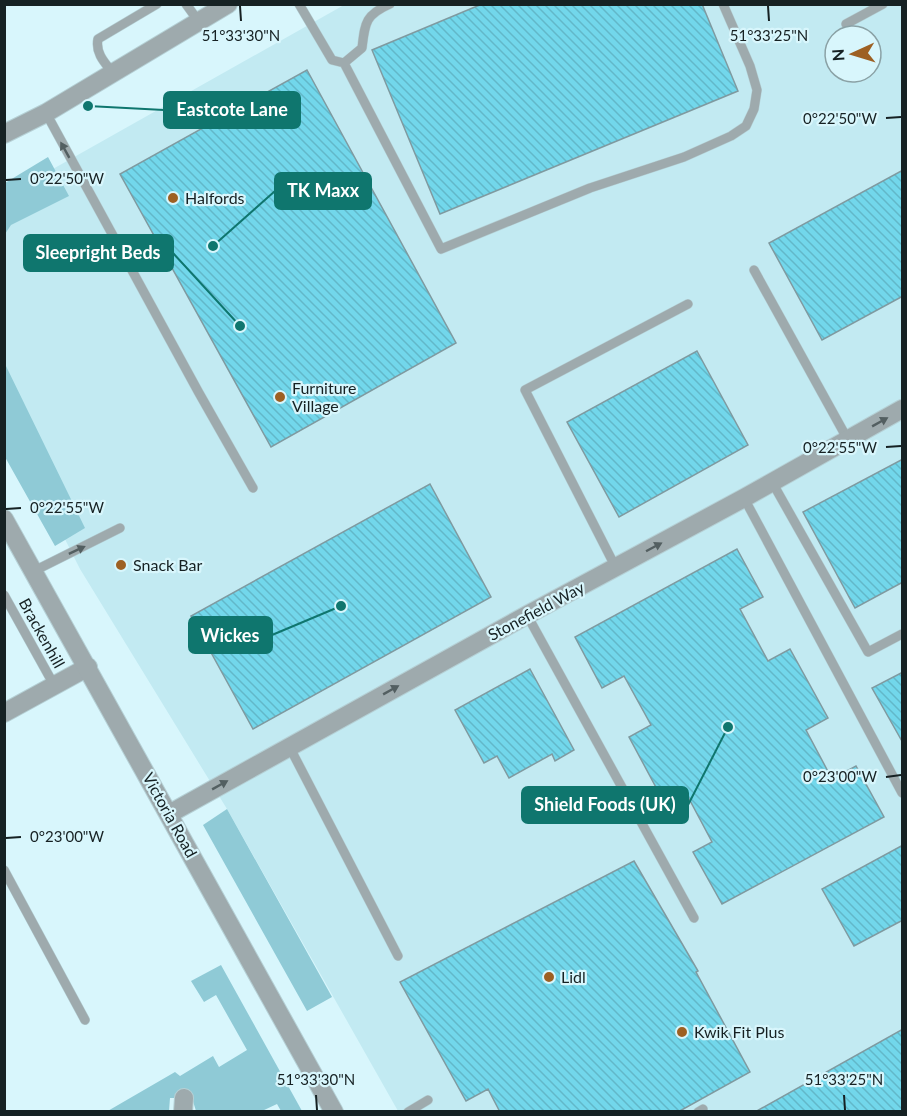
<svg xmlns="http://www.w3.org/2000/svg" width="907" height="1116" viewBox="0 0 907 1116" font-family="Lato,sans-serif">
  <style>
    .built { fill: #c2eaf2; fill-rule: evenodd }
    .green { fill: #8fcad6 }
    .building { fill: url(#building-back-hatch); stroke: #7f9aa0; stroke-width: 1.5 }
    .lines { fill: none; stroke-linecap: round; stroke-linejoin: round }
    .service-casing { stroke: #b5d0d5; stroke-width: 10 }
    .minor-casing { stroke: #b5d0d5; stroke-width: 20 }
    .tertiary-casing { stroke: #b5d0d5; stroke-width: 20 }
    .service { stroke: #9eaaad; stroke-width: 9 }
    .minor { stroke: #9eaaad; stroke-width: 18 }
    .tertiary { stroke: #9eaaad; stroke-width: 18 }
    .oneway { fill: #535f61 }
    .ticks { fill: none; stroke: #162123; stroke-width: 2 }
    .poi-dot { fill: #9d6023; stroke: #d8f6fc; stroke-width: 2 }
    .labels { text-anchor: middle; stroke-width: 4.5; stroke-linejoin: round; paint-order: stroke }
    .poi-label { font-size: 16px; fill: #162123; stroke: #d8f6fc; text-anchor: start }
    .street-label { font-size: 16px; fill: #162123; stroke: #d8f6fc }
    .ticks-label { font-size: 15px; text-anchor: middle; fill: #162123; stroke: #d8f6fc; stroke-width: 4.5; stroke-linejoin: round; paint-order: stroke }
    .leader { fill: none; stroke: #0f766e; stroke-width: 2 }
    .callout-dot { fill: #0f766e; stroke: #d8f6fc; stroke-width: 2 }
    .callout { fill: #0f766e; stroke: #0f766e; stroke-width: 2 }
    .callout-label { font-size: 18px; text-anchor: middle; font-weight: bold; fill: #fff }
  </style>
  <defs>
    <pattern id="building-back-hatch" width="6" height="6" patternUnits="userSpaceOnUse" patternTransform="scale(1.5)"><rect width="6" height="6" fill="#72d7eb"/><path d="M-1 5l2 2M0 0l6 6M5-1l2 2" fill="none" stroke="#62b8c9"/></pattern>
  </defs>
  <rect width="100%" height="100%" fill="#d8f6fc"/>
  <path class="built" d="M344,5H902V1111H398L227,809L80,569L5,420V196ZM835,36H871V72H835Z"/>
  <path class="green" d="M48,157L69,196L11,225L5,234V183Z
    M5,364L85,528L55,546L5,457Z
    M227,809L332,997L307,1011L203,825Z
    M221,965L302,1111H281L277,1104L262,1111H196L192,1098H170L169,1111L106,1112L175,1072L180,1076L213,1056L219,1067L247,1050L216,995L204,1002L191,981Z"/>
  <path class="building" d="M482,4H702L738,91L440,214L372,50Z
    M307,70L456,343L271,447L120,174Z
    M903,170V296L822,340L769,243Z
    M697,351L748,445L619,517L567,422Z
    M903,459V582L855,608L803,512Z
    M430,484L491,597L253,729L191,616Z
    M737,549L763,597L740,609L768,661L790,649L828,718L806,730L832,779L856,766L884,817L722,904L693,852L712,842L687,795L666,806L629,737L651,725L624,676L602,688L575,637Z
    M530,669L574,750L555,761L552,754L509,778L497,756L484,763L455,710Z
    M903,672V743L872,688Z
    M903,845V920L854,946L822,889Z
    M634,861L698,971L696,972L750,1072L678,1112H500L488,1089L466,1101L400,982Z
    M903,1029V1112H755Z"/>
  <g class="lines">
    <defs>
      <path id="service" d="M186,4L199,22
        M299,4L332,60L344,63L441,249L590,188L684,157L731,136L746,126L754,109L757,90L750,66L723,4
        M846,24L883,4
        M344,63L362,48C365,23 365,15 390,4
        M113,73C105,63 95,53 98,39L157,4
        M46,113L199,393L253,488
        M754,270L848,440
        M772,482L868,652L902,634
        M744,498L902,793
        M616,568L525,390L688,304
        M34,571L120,528
        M4,595L54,685
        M527,615L694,918
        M289,746L398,956
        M4,870L85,1020
        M408,1112L428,1100
        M698,1112L703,1109"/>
      <path id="minor" d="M4,713L88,667
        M169,814L527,615L744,498L902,409
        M183,1112L184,1098"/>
      <path id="tertiary" d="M4,134L46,113L228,4
        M4,519L334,1112"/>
    </defs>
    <use href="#service" class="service-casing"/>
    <use href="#minor" class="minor-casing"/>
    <use href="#tertiary" class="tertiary-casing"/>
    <use href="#service" class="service"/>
    <use href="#minor" class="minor"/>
    <use href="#tertiary" class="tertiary"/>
  </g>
  <defs><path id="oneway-solid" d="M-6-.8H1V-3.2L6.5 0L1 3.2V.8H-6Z" transform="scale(1.5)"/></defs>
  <g class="oneway">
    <use href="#oneway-solid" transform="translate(65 150) rotate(-119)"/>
    <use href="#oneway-solid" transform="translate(880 422) rotate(-29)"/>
    <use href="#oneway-solid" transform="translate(654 547) rotate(-28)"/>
    <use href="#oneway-solid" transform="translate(77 550) rotate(-25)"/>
    <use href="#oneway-solid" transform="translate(391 690) rotate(-29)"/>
    <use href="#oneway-solid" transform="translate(220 785) rotate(-29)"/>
  </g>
  <path class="ticks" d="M240,6L241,21M768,6L769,21M886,118L901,117M6,180L21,179M886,447L901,446M6,509L21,508M886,777L901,775M6,838L21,837M316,1095L317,1110M844,1095L845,1110"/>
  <g class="poi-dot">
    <circle cx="173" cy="198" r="6"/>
    <circle cx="280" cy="397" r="6"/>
    <circle cx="121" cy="565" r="6"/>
    <circle cx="549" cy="977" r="6"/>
    <circle cx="682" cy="1032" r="6"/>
  </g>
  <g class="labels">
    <g class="poi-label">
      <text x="185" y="204">Halfords</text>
      <text x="292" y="394">Furniture<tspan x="292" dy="18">Village</tspan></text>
      <text x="133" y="571">Snack Bar</text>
      <text x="561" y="983">Lidl</text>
      <text x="694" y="1038">Kwik Fit Plus</text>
    </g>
    <g class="street-label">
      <text transform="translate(536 611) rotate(-28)" y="6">Stonefield Way</text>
      <text transform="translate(42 633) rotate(61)" y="6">Brackenhill</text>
      <text transform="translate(170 815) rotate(61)" y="6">Victoria Road</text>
    </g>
  </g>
  <g class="ticks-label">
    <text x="241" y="41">51°33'30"N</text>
    <text x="769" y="41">51°33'25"N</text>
    <text x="840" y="124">0°22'50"W</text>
    <text x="67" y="184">0°22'50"W</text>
    <text x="840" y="453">0°22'55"W</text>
    <text x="67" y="513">0°22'55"W</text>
    <text x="840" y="782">0°23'00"W</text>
    <text x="67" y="842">0°23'00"W</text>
    <text x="316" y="1085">51°33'30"N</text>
    <text x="844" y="1085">51°33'25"N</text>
  </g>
  <path class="leader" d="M88 106L164 110M213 246L275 191M240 326L173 253M341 606L272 635M728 727L688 805"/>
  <g class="callout-dot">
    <circle cx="88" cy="106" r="6"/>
    <circle cx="213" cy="246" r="6"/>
    <circle cx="240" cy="326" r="6"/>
    <circle cx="341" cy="606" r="6"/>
    <circle cx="728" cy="727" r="6"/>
  </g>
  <g class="callout">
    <rect x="164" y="92" width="136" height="36" rx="6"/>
    <rect x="275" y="173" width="96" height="36" rx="6"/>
    <rect x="24" y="235" width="149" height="36" rx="6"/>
    <rect x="189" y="617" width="83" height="36" rx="6"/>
    <rect x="522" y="787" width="166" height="36" rx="6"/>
  </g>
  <g class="callout-label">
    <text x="232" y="116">Eastcote Lane</text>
    <text x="323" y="197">TK Maxx</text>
    <text x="98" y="259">Sleepright Beds</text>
    <text x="230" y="642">Wickes</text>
    <text x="605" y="811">Shield Foods (UK)</text>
  </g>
  <rect width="907" height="1116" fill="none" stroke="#162123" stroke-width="12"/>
  <g transform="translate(853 54) rotate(266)"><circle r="28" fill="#d8f6fc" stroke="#8aa1a5" stroke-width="1.5"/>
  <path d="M0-4.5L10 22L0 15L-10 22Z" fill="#9d6023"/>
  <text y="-9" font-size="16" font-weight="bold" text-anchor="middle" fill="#162123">N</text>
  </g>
</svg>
